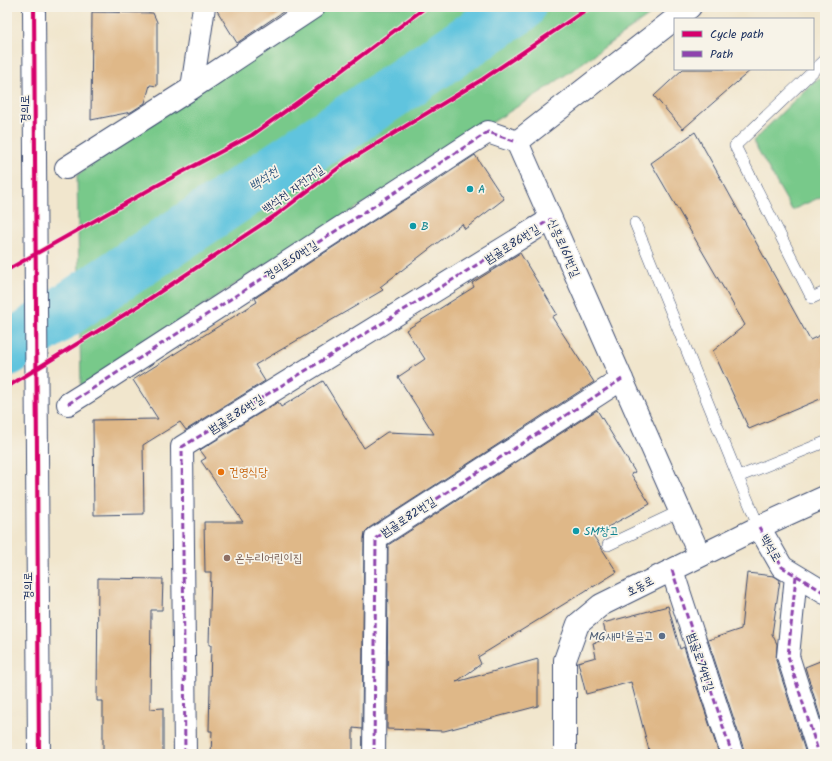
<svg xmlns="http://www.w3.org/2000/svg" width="832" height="761" viewBox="0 0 832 761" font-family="Kalam,'Poor Story',sans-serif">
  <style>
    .green { fill: #78c98a; stroke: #4a7c74 }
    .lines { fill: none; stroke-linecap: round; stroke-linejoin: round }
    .river { stroke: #60c4de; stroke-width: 53 }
    .building { fill: #dfb888 }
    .service-casing { stroke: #3b4a6f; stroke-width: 12 }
    .minor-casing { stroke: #3b4a6f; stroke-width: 24 }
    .tertiary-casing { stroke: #3b4a6f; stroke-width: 24 }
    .service { stroke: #fff; stroke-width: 11 }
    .minor { stroke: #fff; stroke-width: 22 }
    .tertiary { stroke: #fff; stroke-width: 22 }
    .quiet { stroke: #8e44ad; stroke-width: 3; stroke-dasharray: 6 3; stroke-linecap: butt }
    .cycleway-casing { stroke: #f7f3e8; stroke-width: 6 }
    .cycleway { stroke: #d6006c; stroke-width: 4 }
    .culture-dot { fill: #0f9aa8; stroke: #f7f3e8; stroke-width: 1.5 }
    .food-dot { fill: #e8710a; stroke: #f7f3e8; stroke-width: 1.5 }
    .education-dot { fill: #8d6e63; stroke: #f7f3e8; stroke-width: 1.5 }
    .service-dot { fill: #5c6f8a; stroke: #f7f3e8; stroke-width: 1.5 }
    .labels { text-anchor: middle; stroke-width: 3.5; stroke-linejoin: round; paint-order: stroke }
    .street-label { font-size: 12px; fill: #1b2f5e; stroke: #f7f3e8 }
    .culture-label { font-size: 12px; fill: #0d838f; stroke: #f7f3e8; text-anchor: start }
    .food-label { font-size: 12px; fill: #c56008; stroke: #f7f3e8; text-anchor: start }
    .education-label { font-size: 12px; fill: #785e54; stroke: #f7f3e8; text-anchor: start }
    .service-label { font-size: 12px; fill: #4e5e75; stroke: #f7f3e8; text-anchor: end }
    .water-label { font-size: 13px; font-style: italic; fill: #2c547e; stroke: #f7f3e8 }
  </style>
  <rect width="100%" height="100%" fill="#f7f3e8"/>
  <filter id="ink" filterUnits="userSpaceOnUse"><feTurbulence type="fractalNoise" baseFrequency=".025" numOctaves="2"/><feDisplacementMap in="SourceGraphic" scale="8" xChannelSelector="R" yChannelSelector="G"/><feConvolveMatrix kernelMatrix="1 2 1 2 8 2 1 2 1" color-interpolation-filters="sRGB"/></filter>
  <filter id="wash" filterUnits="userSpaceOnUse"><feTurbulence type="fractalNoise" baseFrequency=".012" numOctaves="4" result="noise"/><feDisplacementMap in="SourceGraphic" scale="16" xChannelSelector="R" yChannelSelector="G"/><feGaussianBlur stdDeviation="0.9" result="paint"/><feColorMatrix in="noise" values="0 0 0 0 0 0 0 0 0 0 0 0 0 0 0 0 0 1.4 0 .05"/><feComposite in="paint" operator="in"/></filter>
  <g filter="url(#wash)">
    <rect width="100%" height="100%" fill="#f1e6cd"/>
    <path class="green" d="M329,7H661L547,88L226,290L81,389L77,175L172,107Z
      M825,77V195L792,210L753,141L814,81Z"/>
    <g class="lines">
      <path class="river" d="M7,350L519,7"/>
    </g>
    <g id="blocks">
      <path class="building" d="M216,7H290L237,43L216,9Z
        M92,12L153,13L157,22V86L150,85L145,103L131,112L91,120Z
        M683,69H752L683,129L654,96Z
        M695,132L810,340L825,333V397L749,429L713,351L745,325L651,163Z
        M475,155L504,199L465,229L462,224L380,287L383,290L255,365L265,381L186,430L180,422L143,445L144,514L94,515L93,420L158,419L133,380L257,302L255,298L418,192V193Z
        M520,253L557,314L552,317L594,382L369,528L365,532L364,538L362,729L353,728V754H211L212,731H209L211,645H209L211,572H205L204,522H243L201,461L206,458L200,450L278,402L281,407L323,381L364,448L387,432L434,434L398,377L425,359L406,330L474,287L472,283Z
        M597,410L635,472L631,474L650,504L593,535L617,572L593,587V586L582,593L478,657L481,664L456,682L538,659V706L444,731L387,729L388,545Z
        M747,573L774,576L780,580L772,634L777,644L776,660L806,754H744V750L708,640L741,629Z
        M98,578L163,579L162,610H151L150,709L163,708V754H103V701H97Z
        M668,606L680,649L684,647L719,754H650L631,682L586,694L578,662L596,657L593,643L607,639L603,623Z
        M825,659V732L805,667Z"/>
    </g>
  </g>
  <g filter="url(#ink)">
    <use href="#blocks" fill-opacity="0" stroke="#3b4a6f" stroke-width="1"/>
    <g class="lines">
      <defs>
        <path id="service" d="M825,60L735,146L812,298L825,292
          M635,223L738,477
          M759,527L738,477L825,442
          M608,545L680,511"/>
        <path id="minor" d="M690,7L517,142L700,556
          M192,88L204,7
          M66,168L192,88L314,7
          M68,404L92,389L488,132L517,142
          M759,527L782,567L825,593
          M672,570L732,754
          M796,576L788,656L819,754
          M185,754L182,447L551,219
          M374,754L376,538L622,379
          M565,754V660L578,624L601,605L759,527L825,497"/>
        <path id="tertiary" d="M34,7L39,754"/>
      </defs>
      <use href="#service" class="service-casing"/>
      <use href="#minor" class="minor-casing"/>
      <use href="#tertiary" class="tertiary-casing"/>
      <use href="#service" class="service"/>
      <use href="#minor" class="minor"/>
      <use href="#tertiary" class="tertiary"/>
      <path class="quiet" d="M68,404L92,389L488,132L517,142
        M759,527L782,567L825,593
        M672,570L732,754
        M796,576L788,656L819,754
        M185,754L182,447L551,219
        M374,754L376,538L622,379"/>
      <defs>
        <path id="cycleway" d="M34,7L39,754
          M7,270L156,186L252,135L326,82L426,7
          M7,387L140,305L276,215L345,163L483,79L590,7"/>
      </defs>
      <use href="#cycleway" class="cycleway-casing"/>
      <use href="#cycleway" class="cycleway"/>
    </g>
  </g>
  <g class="culture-dot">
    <circle cx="470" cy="189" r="4"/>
    <circle cx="413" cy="226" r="4"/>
    <circle cx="576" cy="531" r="4"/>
  </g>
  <circle class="food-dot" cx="221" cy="472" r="4"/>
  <circle class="education-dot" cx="227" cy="558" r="4"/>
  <circle class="service-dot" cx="662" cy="636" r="4"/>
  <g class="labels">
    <g class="street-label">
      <text transform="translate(25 109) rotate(-90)" y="4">경의로</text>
      <text transform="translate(293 189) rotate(-36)" y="4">백석천 자전거길</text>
      <text transform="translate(512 244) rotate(-32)" y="4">범골로86번길</text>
      <text transform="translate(564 248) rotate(66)" y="4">신흥로161번길</text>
      <text transform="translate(291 260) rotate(-33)" y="4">경의로50번길</text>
      <text transform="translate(236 414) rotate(-32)" y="4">범골로86번길</text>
      <text transform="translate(408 517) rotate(-33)" y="4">범골로82번길</text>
      <text transform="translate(771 548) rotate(60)" y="4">백석로</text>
      <text transform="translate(28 586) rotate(-90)" y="4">경의로</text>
      <text transform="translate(640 586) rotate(-27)" y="4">호동로</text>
      <text transform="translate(701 662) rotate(72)" y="4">범골로74번길</text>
    </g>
    <g class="culture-label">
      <text x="478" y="193">A</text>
      <text x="421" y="230">B</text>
      <text x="584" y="535">SM창고</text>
    </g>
    <g class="food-label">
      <text x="229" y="476">건영식당</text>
    </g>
    <g class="education-label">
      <text x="235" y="562">온누리어린이집</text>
    </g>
    <g class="service-label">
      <text x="654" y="640">MG새마을금고</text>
    </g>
    <g class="water-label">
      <text transform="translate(263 178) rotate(-34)" y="5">백석천</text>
    </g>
  </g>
  <rect width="832" height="761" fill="none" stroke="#f7f3e8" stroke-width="24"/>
  <rect x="674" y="18" width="140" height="52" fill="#f7f3e8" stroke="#9fa5b1"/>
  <rect x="682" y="31" width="20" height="6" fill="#d6006c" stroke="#9fa5b1"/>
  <text x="710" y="38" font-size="12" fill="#1b2f5e">Cycle path</text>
  <rect x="682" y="51" width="20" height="6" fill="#8e44ad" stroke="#9fa5b1"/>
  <text x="710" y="58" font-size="12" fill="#1b2f5e">Path</text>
</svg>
